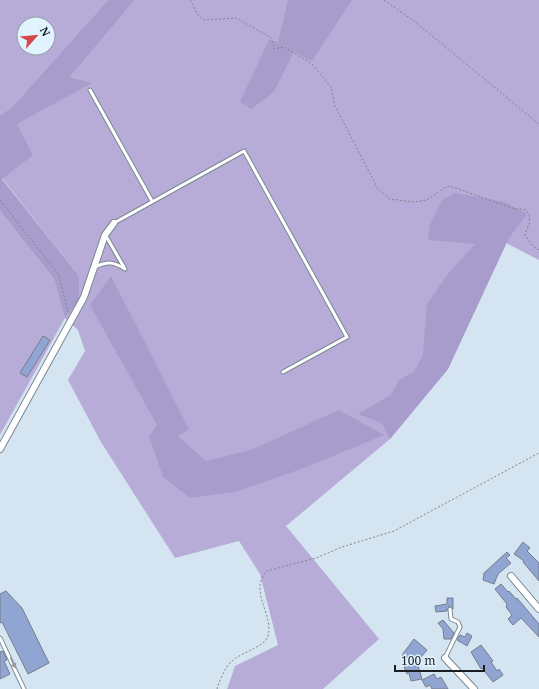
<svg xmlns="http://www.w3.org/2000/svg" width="539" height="689" viewBox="0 0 539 689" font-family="'Noto Serif',serif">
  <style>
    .green { fill: #b6acd7; fill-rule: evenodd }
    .forest { fill: #a79ccb }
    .building { fill: #91a5d2; stroke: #757c8b }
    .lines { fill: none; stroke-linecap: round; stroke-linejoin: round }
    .lane-casing { stroke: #798893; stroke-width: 5 }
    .street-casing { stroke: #798893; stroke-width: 8 }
    .path { stroke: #7b878f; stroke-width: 1; stroke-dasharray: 2 2; stroke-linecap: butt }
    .lane { stroke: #fff; stroke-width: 3 }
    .street { stroke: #fff; stroke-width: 6 }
    .oneway { fill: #989a9c }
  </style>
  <rect width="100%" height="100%" fill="#d4e5f1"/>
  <path class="green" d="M0,0H108L11,108L0,115ZM24,24H48V48H24Z
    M135,0H539V260L506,243L448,369L390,439L286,526L379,639L323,689H227L235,666L278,645L260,574L239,541L175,558L101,442L68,380L85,351L78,330L65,318L0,435V211L54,279L65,317L79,300V276L2,178L16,124L91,83L70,77Z"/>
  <path class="forest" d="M108,0H135L70,77L92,83L17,124L33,155L2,179L79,276V300L65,318L54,279L0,211V115L11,108Z
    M288,0H352L312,61L294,52L273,93L251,109L240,102L269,40L278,42Z
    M455,193L505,202L527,214L509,238L448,369L390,439L382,423L358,414L391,395L399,380L414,372L423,355L427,304L448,274L475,244L428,240L430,225L442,200Z
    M111,276L189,429L178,436L206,461L251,450L339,410L384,435L304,468L235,492L190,498L163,477L149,436L157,425L90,305Z"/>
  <path class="building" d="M43,336L50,340L27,377L20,373Z
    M523,542L530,548L527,551L539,563V581L523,562L524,561L514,554Z
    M507,552L510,555L506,558L511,563L498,574L494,584L483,580L484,573Z
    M501,584L508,592L509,591L516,599L517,598L539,624V637L521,618L513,625L508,619L512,615L506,607L507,604L495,589Z
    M6,591L22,608L49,663L28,674L2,622L0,623V594Z
    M447,598H453V609L449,606L447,611L436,612L435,606L447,604Z
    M443,620L454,633L451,639H444L443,629L438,623Z
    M467,633L472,636L467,646L457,640L460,635L465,637Z
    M414,639L427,650L417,662L422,679L411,681L409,673L407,674L404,667L414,664L402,655Z
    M481,645L493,661L491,662L497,671L499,669L503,675L493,682L482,668L481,669L471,652Z
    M3,651L7,660L4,661L10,674L0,679V652Z
    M434,674L437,679L441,677L448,689H432L430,685L426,687L422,680Z"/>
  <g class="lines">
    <defs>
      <path id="lane" d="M90,90L152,201
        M114,223L244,151L347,337L283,372
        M95,267C108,261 114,262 125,269L106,236
        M0,638L24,689
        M445,658L460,627L458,622L451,619L450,609"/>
      <path id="street" d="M0,449L84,297L105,235L114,223
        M511,576L539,609
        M445,658L474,689"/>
    </defs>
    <use href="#lane" class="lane-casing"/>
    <use href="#street" class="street-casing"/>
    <path class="path" d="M190,0L198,15L204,20L236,18L270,37L274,44V49L284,47L312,64L331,87L335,106L378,189L390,199L414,202L427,200L444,188L450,186L512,208L526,210C533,219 528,225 525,235L533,246L539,250
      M384,0L414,21L539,124
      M0,200L59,275L68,312
      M217,689C220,680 224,669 231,662C239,653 265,647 268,636C274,614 248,591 267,571L316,558L342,547L394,531L539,453"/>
    <use href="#lane" class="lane"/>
    <use href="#street" class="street"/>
  </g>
  <defs><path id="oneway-solid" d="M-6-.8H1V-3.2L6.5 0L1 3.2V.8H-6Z"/></defs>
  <use class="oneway" href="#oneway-solid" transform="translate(13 663) rotate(64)"/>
  <g transform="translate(36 36) rotate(63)"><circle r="19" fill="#e1f3fe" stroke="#919ea6"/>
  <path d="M0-3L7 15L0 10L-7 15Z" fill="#d6474b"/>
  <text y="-6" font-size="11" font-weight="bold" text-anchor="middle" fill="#191f23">N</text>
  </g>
  <path d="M395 665v6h89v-6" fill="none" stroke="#191f23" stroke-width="2"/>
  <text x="401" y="665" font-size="12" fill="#191f23" stroke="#e1f3fe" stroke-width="3" paint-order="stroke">100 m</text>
</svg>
